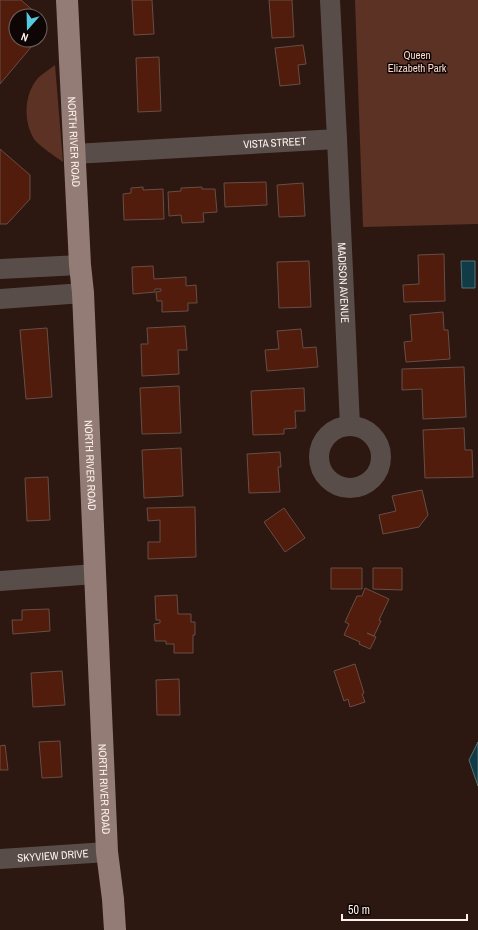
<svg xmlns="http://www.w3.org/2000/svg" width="478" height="930" viewBox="0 0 478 930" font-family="'Archivo Narrow',sans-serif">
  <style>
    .green { fill: #5c3225 }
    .water { fill: #0f3c46; stroke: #577278 }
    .building { fill: #511c0b; stroke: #674e46 }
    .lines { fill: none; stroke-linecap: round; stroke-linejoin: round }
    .minor { stroke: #594d4a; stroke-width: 20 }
    .major { stroke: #937c75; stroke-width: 22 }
    .labels { text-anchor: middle; stroke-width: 3; stroke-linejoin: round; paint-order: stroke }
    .park-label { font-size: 11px; fill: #fcd6ca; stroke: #0e0604 }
    .street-label { font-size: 11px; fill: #fef1ed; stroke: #0e0604 }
  </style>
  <rect width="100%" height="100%" fill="#2c1711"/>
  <path class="green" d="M355,0H478V224L363,227Z
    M55,65L63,162C56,157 38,145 34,139C23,121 24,94 38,78C43,73 50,69 55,65Z"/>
  <path class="water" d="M461,261H475V288H462Z
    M478,742V786L469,760Z"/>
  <path class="building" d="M0,0H21L37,14V16H16V40H37L0,84Z
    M132,0H152L154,34L134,35Z
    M269,0H292L294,37L272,38Z
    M303,45L306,64L298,65L300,84L280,86L275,48Z
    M159,57L161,111L138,112L136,58Z
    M0,149L30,175V199L7,224H0Z
    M266,182L267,205L225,207L224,183Z
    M303,183L305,216L279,217L277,185Z
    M143,187V190L163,189L164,219L124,220L123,194L131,193V188Z
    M202,187V189H215L217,212L203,213L204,222L182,223L181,215L169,216L168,192L181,191V188Z
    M444,254L445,301L404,302L403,285L419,284L418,255Z
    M309,261L311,307L279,308L277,262Z
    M153,266L154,279L186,277V286L196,285L197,303H188V311L162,312V301H157L156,292L161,291V289H155V292L133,294L132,267Z
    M443,312L444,330H448L450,359L406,362L404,342L412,341L410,315Z
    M185,326L187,350H178L179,374L142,376L141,344H148L147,328Z
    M47,328L52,397L26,399L20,330Z
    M301,329L303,348L316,347L318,367L267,371L265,350L279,349L277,331Z
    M464,367L466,417L423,419L422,389L402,390V369Z
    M179,386L181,433L142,434L140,388Z
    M304,388L305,411H295L296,428L284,429V434L253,435L251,391Z
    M464,428L465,450H472L473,477L425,478L423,430Z
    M181,448L183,496L144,498L142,450Z
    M280,452L281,467H278L280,492L249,493L247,454Z
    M48,477L50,520L27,521L25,478Z
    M422,490L428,515L419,527L383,534L379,515L396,511L392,496Z
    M195,507L196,557L148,559V542H160V520L148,521L147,508Z
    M284,508L305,538L285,552L264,522Z
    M331,568H362V589H331Z
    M373,568H402V590L373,589Z
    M365,588L389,599L379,620L381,621L374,636L367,633L376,637L370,649L359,644L360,642L344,635L349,624L345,622L357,596H362Z
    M177,595L178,614H191V622H195V635H193V653H174V644H166V641H155L154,624L160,623V620H156L155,596Z
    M49,609L50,631L13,634L12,620H22V610Z
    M355,664L364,693L362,694L365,702L350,707L348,699L344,701L334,671Z
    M62,671L65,705L33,707L31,673Z
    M179,679L180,715H157L156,680Z
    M60,741L62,777L42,778L39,742Z
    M5,745L8,770H0V746Z"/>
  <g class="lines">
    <g class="minor">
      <path id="s1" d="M337,139L350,426"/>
      <path id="s2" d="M74,154L337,139L330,0"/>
      <path d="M0,269L80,265"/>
      <path d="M0,299L83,293"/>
      <circle cx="350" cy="457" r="31"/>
      <path d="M0,581L95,574"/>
      <path id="s3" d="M0,859L107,852"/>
    </g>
    <path class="major" id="s4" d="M67,0L80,265L83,293L107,852L113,899L115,930"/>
  </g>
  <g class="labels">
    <g class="park-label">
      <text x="417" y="59">Queen<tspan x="417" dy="13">Elizabeth Park</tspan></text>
    </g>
    <g class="street-label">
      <text dy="4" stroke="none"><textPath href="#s4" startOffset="142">NORTH RIVER ROAD</textPath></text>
      <text dy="4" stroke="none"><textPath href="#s2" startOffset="201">VISTA STREET</textPath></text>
      <text dy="4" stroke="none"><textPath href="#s1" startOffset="144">MADISON AVENUE</textPath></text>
      <text dy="4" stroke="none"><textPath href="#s4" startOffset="466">NORTH RIVER ROAD</textPath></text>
      <text dy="4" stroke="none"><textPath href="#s4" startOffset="790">NORTH RIVER ROAD</textPath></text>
      <text dy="4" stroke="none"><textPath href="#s3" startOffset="53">SKYVIEW DRIVE</textPath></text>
    </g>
  </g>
  <g transform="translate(28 28) rotate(200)"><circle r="19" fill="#0e0604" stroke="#6e6461"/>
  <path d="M0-3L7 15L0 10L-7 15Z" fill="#56c9e1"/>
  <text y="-6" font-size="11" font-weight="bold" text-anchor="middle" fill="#fef1ed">N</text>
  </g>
  <path d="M342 914v6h125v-6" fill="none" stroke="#fef1ed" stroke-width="2"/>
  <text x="348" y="914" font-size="12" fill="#fef1ed" stroke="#0e0604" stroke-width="3" paint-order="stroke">50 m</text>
</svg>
